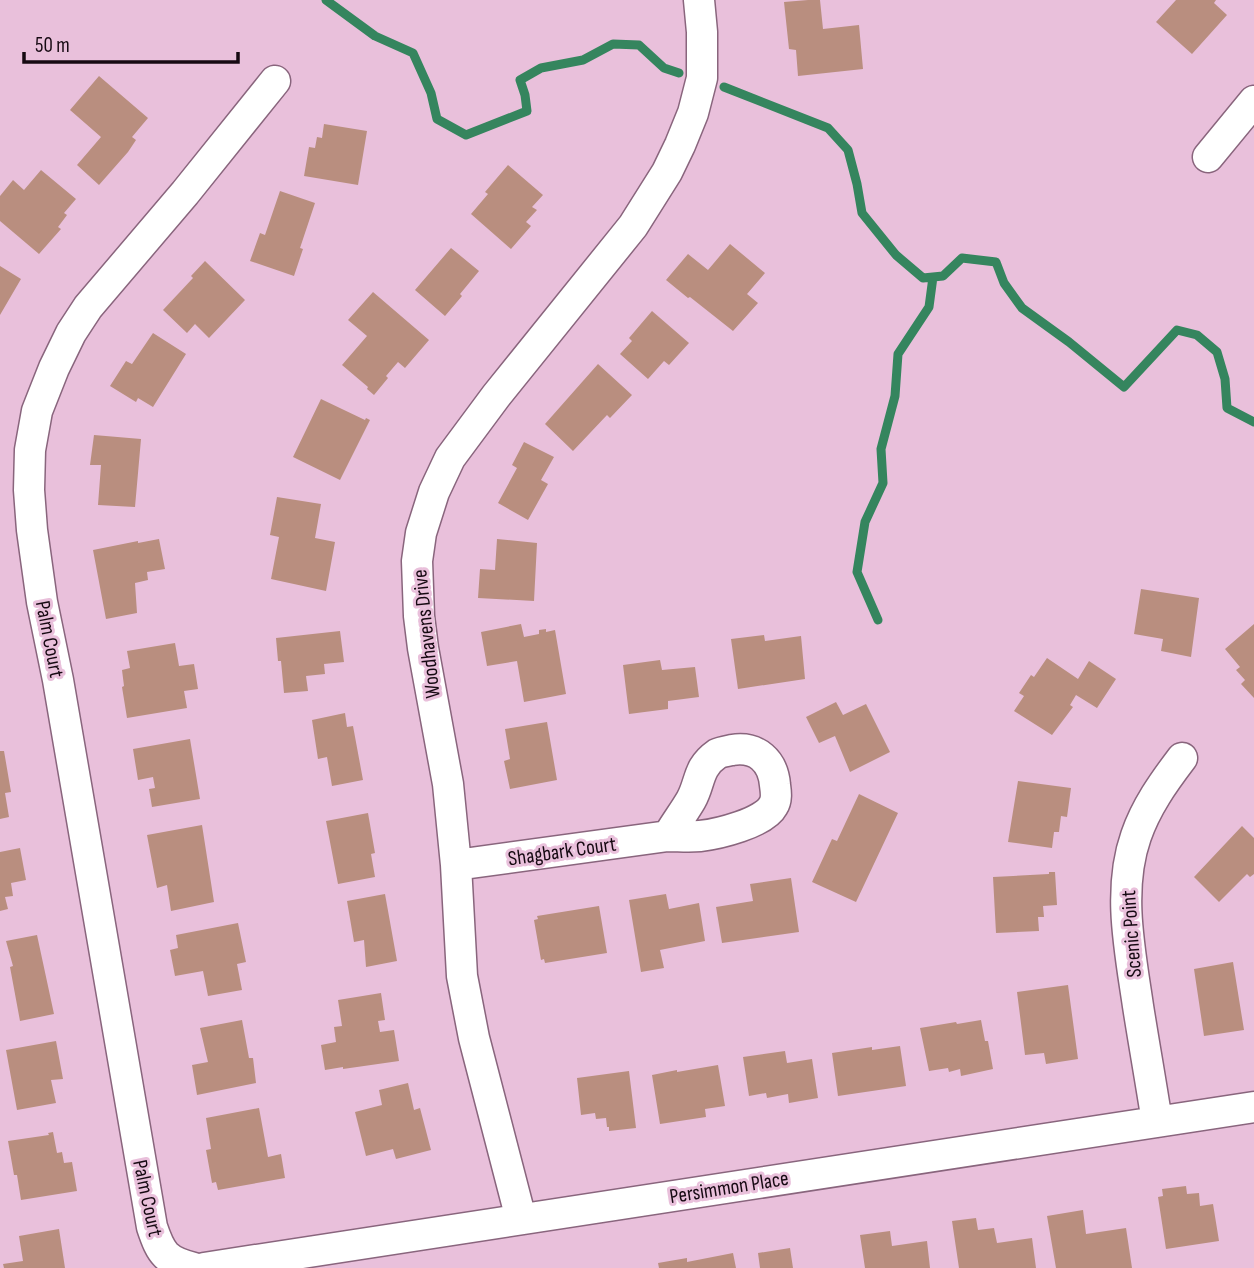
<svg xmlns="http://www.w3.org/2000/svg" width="1254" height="1268" viewBox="0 0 1254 1268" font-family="'Sofia Sans Condensed',sans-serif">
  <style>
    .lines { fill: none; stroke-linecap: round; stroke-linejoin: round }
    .stream { stroke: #35855e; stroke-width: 9 }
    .building { fill: #b98e7f }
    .street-casing { stroke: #89657d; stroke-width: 33 }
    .street { stroke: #fff; stroke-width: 30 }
    .labels { text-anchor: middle; stroke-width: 6; stroke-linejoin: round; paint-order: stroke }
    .street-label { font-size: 21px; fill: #160912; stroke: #e9c0db }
  </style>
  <rect width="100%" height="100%" fill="#e9c0db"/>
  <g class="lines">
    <path class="stream" d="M326,0L375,36L413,53L431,93L437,119L466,135L527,111L525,95L520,80L541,68L583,60L613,44L639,45L664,68L679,73
      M724,87L828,128L848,150L857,184L862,213L896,255L923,278L943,276L962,258L996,262L1004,283L1022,308L1069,342L1124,387L1177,330L1197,335L1217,352L1225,379L1227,408L1254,422
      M878,620L857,572L865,522L883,483L881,449L895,396L898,354L929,307L933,277"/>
  </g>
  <path class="building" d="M808,0H820L823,29L859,25L863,69L798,76L796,50L789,49L784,2Z
    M1176,0H1216L1214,3L1227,15L1192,54L1156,22Z
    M99,76L148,118L132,137L136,140L128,152L99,185L77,165L101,137L70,110Z
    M324,124L367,131L358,185L304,176L309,147L315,148L317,137L322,138Z
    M508,165L543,195L532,207L537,210L526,222L531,226L511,249L471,214L488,194L485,192Z
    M41,170L76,199L64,213L67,215L58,227L61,229L39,254L0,221V196L13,180L24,190Z
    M280,191L315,203L300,248L303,249L294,276L250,261L260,233L265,235Z
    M730,244L765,273L747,294L758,303L733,331L690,297L688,298L666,280L688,254L708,270Z
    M451,248L479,271L460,294L462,296L445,316L415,290Z
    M205,261L245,300L209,338L195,324L187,333L163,310L193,278L191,276Z
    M0,266L21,279L0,315Z
    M373,292L429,340L405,368L398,362L386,376L388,378L374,395L367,389L368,387L342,365L367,336L348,320Z
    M652,311L689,343L669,365L664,361L648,379L620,354L632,341L629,338Z
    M153,333L186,354L153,407L138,398L136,402L110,386L126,361L132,364Z
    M598,364L632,395L610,418L607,415L573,451L545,424Z
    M321,399L365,420L366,418L370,420L340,480L293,457Z
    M94,435L141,439L135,507L98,505L101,465H90Z
    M524,442L554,457L541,480L548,484L528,520L498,503L517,468L512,465Z
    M277,497L321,504L315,538L335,542L326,591L271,579L279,537L270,535Z
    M159,539L165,569L147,572L148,580L135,583L137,613L106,619L93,550L138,541V543Z
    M497,539L537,543L534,601L478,598L480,569L495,570Z
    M1141,589L1199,598L1191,657L1161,651L1163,639L1134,634Z
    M521,624L524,637L539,634V630L546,629V632L555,630L566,694L524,702L517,661L487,666L481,632Z
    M1254,624V698L1241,684L1245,680L1236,670L1240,667L1225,649Z
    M340,631L344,662L324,664L325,674L306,676L308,691L284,693L281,661H278L276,638Z
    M764,635L765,641L801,636L805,679L738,689L731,639Z
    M175,643L179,666L194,664L198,689L184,691L187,708L127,718L122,687L124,686L122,670L130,668L127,651Z
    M1047,658L1078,679L1089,661L1116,679L1097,708L1076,695L1070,705L1073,707L1052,735L1014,711L1024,696L1019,693L1031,675L1034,677Z
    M660,660L662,670L695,667L699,697L668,701V709L629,714L623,665Z
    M836,702L843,715L866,704L890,752L850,772L835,736L819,743L806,717Z
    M345,713L347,727L353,726L363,780L332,786L327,757L318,759L312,720Z
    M547,722L557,780L510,789L504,761L510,759L505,729Z
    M190,739L200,799L152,807L149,789L155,788L153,777L138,780L133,749Z
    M0,751H4L11,792L5,793L9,817L0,819Z
    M1018,781L1071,788L1067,817L1061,816L1059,832H1054L1052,848L1008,842Z
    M859,794L898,813L856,902L812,882L832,839L837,841Z
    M368,813L375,853L371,854L375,877L338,884L326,821Z
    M202,825L214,902L171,911L167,885L157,888L147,835Z
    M1242,826L1254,838V874L1250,877L1247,874L1219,902L1194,877Z
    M20,848L26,880L11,883L13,896L5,897L8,909L0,911V852Z
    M1049,872H1055L1057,905L1043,906L1044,917H1038L1039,931L996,933L993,877L1049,874Z
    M791,878L799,932L722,943L716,907L753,901L750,884Z
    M385,894L397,961L366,967L364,940L354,942L347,901Z
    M666,894L669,909L699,903L705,941L660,950L664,968L641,972L629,900Z
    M599,906L607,953L545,963L544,959L541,960L534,920L538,919L537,916Z
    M238,923L246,962L237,964L242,990L208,996L203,971L175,976L170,950L178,948L176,935Z
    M37,935L54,1014L20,1021L10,967L13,966L6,941Z
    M1233,962L1244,1030L1204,1036L1194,969Z
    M1068,985L1078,1059L1046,1064L1044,1053L1025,1055L1017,992Z
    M381,993L385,1020L378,1021L380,1032L394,1030L399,1061L343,1069V1067L325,1070L321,1045L336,1042L334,1027L342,1026L338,1000Z
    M242,1020L249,1058H253L256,1083L197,1095L192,1065L208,1062L200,1028Z
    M981,1020L985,1041H988L993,1069L961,1076L960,1069L949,1072L948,1068L929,1071L920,1028L956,1022L957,1024Z
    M56,1041L63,1079L51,1080L56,1103L17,1110L6,1050Z
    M900,1046L906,1086L838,1096L832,1053L872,1047V1050Z
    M785,1051L787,1063L812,1059L818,1098L789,1103L788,1094L767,1098L766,1093L749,1096L743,1057Z
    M718,1065L725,1106L705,1109L706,1117L660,1124L652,1075L677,1070V1072Z
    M629,1071L636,1128L609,1131V1127H607L606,1118L596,1119L595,1113L581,1115L577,1078Z
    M408,1083L414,1110L420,1108L431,1150L396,1159L393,1149L366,1156L355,1112L382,1105L379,1090Z
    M259,1108L268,1157L281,1154L285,1178L218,1190L216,1182L212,1183L206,1150L211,1149L206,1118Z
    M53,1132L57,1153L62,1152L64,1163L72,1162L77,1191L21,1200L17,1175H14L8,1141L49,1135L48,1133Z
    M1186,1186L1187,1194L1199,1193L1200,1206L1213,1204L1219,1241L1166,1249L1158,1197L1163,1196L1162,1189Z
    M1083,1210L1086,1234L1126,1228L1132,1268H1056L1047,1216Z
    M976,1218L978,1230L994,1228L997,1243L1032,1238L1036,1268H959L952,1221Z
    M59,1229L65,1268H4L3,1264L23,1261L19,1236Z
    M890,1231L892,1246L927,1241L930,1268H865L860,1235Z
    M790,1248L793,1268H760L758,1253Z
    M733,1253L736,1268H659L658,1263L687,1258V1262Z"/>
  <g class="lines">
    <defs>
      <path id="street" d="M1208,157L1254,101
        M456,865L668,836C678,836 689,837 700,836C718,834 764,823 773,806C777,800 776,792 775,785C773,761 757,746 732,750C727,751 721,752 717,754C697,768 701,782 691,800C684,812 675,824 668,836
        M1157,1122C1151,1083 1144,1044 1138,1006C1130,951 1117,890 1136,836C1146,807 1163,783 1182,758
        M521,1219L474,1038L462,976L456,865L448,784L423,648L419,616L417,561L421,533L434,492L450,458L496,396L633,226L667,172L680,145L693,113L702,78V32L699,0
        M194,1268C166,1261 161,1254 152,1227L58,680L42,602L32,530L29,490L30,450L37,411L54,368L71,333L88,307L185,193L275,81
        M204,1268L1254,1107"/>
    </defs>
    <use href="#street" class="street-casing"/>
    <use href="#street" class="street"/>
  </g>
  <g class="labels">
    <g class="street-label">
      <text transform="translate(426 634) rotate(-96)" y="7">Woodhavens Drive</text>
      <text transform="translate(50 639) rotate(79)" y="7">Palm Court</text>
      <text transform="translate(562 851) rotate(-8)" y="7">Shagbark Court</text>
      <text transform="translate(1131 934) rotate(-94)" y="7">Scenic Point</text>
      <text transform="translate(729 1187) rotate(-9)" y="7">Persimmon Place</text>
      <text transform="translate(148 1198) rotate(78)" y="7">Palm Court</text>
    </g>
  </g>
  <path d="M24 52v10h214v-10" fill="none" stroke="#160912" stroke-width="3.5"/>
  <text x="35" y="52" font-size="21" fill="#160912" stroke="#e9c0db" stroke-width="5" paint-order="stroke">50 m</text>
</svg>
